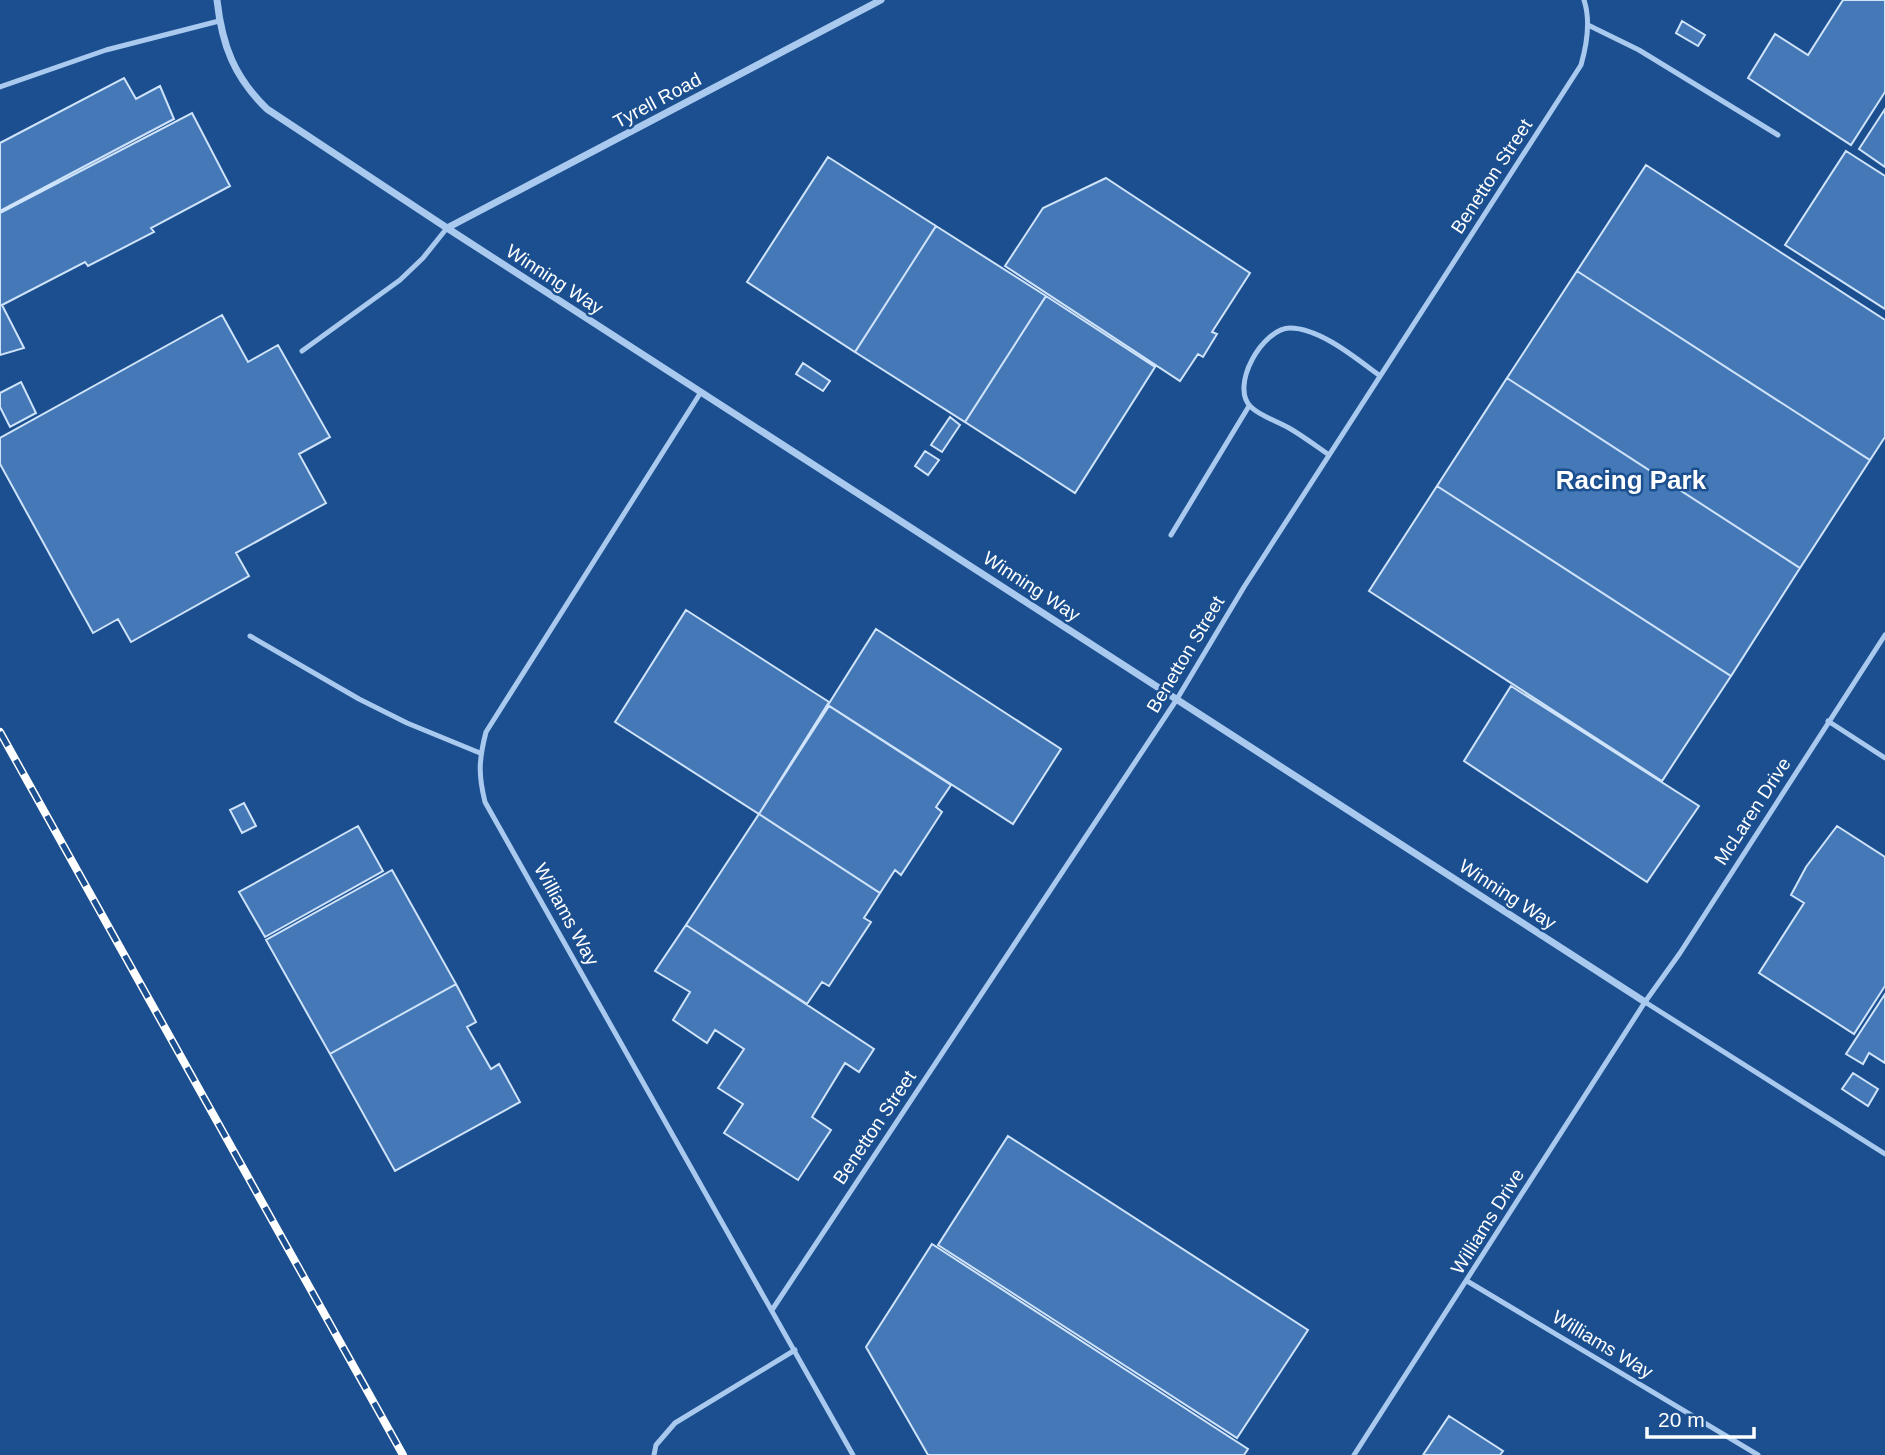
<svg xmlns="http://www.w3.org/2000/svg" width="1885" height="1455" viewBox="0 0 1885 1455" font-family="Helvetica,sans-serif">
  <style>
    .building { fill: #4478b7; stroke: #cfe3fa; stroke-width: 2 }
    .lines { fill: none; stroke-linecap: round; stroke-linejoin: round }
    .lane { stroke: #a9c9ee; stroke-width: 5 }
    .street { stroke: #a9c9ee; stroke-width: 7 }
    .rail-casing { stroke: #fff; stroke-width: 8 }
    .rail { stroke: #1b4f8f; stroke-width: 5; stroke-dasharray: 16; stroke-linecap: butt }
    .labels { text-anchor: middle; stroke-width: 5; stroke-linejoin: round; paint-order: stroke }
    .street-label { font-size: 19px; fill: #fff; stroke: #1b4f8f }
    .district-label { font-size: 26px; font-weight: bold; fill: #fff; stroke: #1b4f8f }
  </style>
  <rect width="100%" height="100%" fill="#1b4f8f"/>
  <path class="building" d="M1843,0H1885V92L1851,145L1748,78L1775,34L1808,55Z
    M1682,21L1705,35L1698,46L1676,33Z
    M124,78L136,99L160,86L174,119L0,211V143Z
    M1885,109V167L1859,149Z
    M192,113L230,186L151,228L154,232L88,266L85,262L2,305L24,348L0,355V213Z
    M1846,151L1885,176V309L1785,245Z
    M828,157L936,226L855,352L747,282Z
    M1646,165L1885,320V437L1870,460L1577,271Z
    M1106,178L1250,273L1212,332L1217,334L1203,357L1198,354L1180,381L1005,266L1043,208Z
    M936,226L1046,296L965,422L855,352Z
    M1577,271L1870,460L1800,568L1507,378Z
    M1046,296L1155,367L1075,493L965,422Z
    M222,315L248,362L278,345L330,437L299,454L326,503L236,553L249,576L131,642L118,619L93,633L0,464V438Z
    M803,363L830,381L823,391L796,374Z
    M1507,378L1800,568L1731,676L1437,486Z
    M21,382L36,413L10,427L0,407V393Z
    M950,417L960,425L942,452L931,445Z
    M925,451L939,460L928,475L915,466Z
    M1437,486L1731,676L1662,781L1369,591Z
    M686,610L829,702L759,814L615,722Z
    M876,629L1061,749L1013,824L828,705Z
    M1511,686L1699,806L1647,882L1464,761Z
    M829,706L951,785L936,807L942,812L901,875L895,870L880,893L759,814Z
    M244,803L256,826L242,833L230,810Z
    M759,814L880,893L864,918L871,922L829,986L822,982L807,1004L686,925Z
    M358,826L383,871L265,937L239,892Z
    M1837,826L1885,857V986L1854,1034L1759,973L1804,903L1791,895L1806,867Z
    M392,870L456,984L330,1054L266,940Z
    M686,925L874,1049L859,1072L845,1063L812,1117L831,1130L798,1180L724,1133L743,1104L718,1088L744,1049L715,1030L707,1043L673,1020L690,992L655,971Z
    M456,984L476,1022L467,1027L491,1069L499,1064L520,1102L395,1171L330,1054Z
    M1885,994V1063L1869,1053L1863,1064L1846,1054Z
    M1853,1073L1878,1089L1868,1106L1842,1089Z
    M1008,1136L1308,1330L1237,1438L938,1245Z
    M932,1244L1248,1449L1244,1455H928L866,1347Z
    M1449,1416L1503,1451L1500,1455H1423Z"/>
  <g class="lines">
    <path class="lane" d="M1588,25L1639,50L1778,135
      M0,87L106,50L219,21
      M302,351L400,280L423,258L447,228
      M701,392L486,732C479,759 478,774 485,802L853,1455
      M1329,455C1316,446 1303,436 1289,428C1277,421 1260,416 1251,407C1229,386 1263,328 1290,328C1320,328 1357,359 1380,376
      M1171,535L1249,406
      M250,636L359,699L407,723L480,753
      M1828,721L1885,758
      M1645,1002L1885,1154
      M1467,1281L1758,1455
      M772,1310L1177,699L1244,587L1581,65C1587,44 1591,21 1584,0
      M654,1455L656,1445L675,1423L795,1350
      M1354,1455L1645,1002L1680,953L1885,635"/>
    <path class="street" d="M217,0C222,45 234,77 267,109L447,228L1645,1002
      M447,228L881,0"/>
    <defs>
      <path id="rail" d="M0,732L403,1455"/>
    </defs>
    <use href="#rail" class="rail-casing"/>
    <use href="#rail" class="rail"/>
  </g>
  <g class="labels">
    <g class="street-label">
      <text transform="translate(657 100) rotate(-28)" y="7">Tyrell Road</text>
      <text transform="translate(1491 176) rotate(-57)" y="7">Benetton Street</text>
      <text transform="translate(555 279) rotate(33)" y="7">Winning Way</text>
      <text transform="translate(1032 586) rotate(33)" y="7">Winning Way</text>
      <text transform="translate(1185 654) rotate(-59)" y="7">Benetton Street</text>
      <text transform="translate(1752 811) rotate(-57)" y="7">McLaren Drive</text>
      <text transform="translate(1508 894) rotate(33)" y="7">Winning Way</text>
      <text transform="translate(567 914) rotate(61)" y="7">Williams Way</text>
      <text transform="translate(874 1127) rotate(-56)" y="7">Benetton Street</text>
      <text transform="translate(1487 1221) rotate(-58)" y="7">Williams Drive</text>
      <text transform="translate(1603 1344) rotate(31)" y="7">Williams Way</text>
    </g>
    <g class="district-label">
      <text x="1631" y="489">Racing Park</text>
    </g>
  </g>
  <path d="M1647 1427v10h107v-10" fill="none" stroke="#ffffff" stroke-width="3.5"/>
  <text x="1658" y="1427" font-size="21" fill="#ffffff" stroke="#1b4f8f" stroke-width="5" paint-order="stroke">20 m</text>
</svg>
